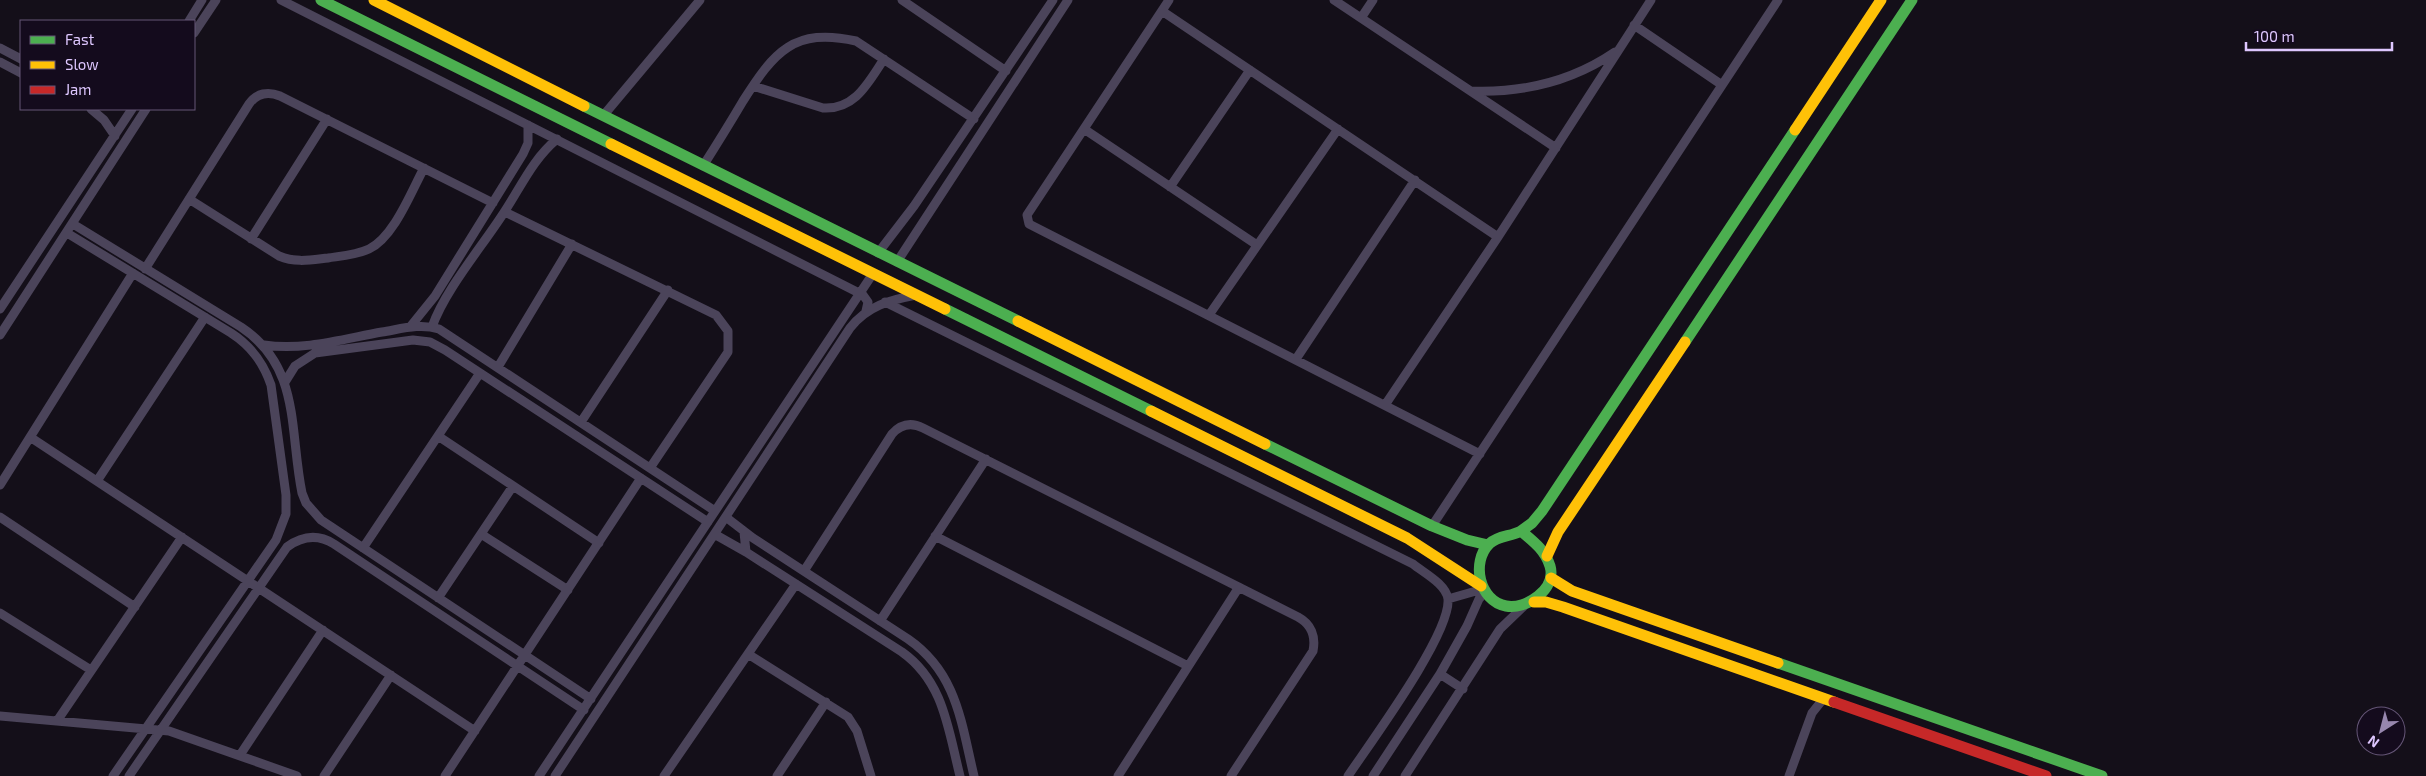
<svg xmlns="http://www.w3.org/2000/svg" width="2426" height="776" viewBox="0 0 2426 776" font-family="'Exo 2',sans-serif">
  <style>
    .lines { fill: none; stroke-linecap: round; stroke-linejoin: round }
    .street { stroke: #4b445a; stroke-width: 9 }
    .fast { stroke: #4caf50; stroke-width: 11 }
    .slow { stroke: #ffc107; stroke-width: 11 }
    .jam { stroke: #c62828; stroke-width: 11 }
  </style>
  <rect width="100%" height="100%" fill="#140f19"/>
  <g class="lines">
    <path class="street" d="M281,0L863,295L868,302L866,311
      M902,0L1006,71
      M1169,0L1027,215L1029,224L1480,454
      M1334,0L1556,148
      M1162,11L1498,237
      M1361,18L1373,0
      M189,21L202,0
      M1634,25L1722,85
      M194,33L216,0
      M0,48L21,59
      M0,62L21,73
      M753,86L823,108C855,110 868,83 884,59
      M1471,91C1524,93 1571,82 1615,52
      M91,109L104,120L115,136
      M603,116L700,0
      M1084,129L1257,245
      M703,166C717,144 730,123 743,101C774,52 794,27 856,41L974,119
      M1170,187L1250,70
      M189,199L279,256C296,263 310,260 328,258C341,256 356,255 369,249C394,237 411,192 424,168
      M505,212L716,315L728,331V352L650,468
      M73,224L241,327C301,367 289,429 302,493L306,503L321,520L591,699
      M67,233L231,333C251,346 263,362 271,385L286,495V514L276,540L113,776
      M251,239L327,119
      M878,253L914,206L1053,0
      M897,262L1068,0
      M145,269L249,104C257,93 268,91 280,96L493,203
      M885,302L1413,564C1424,573 1446,584 1448,599C1451,634 1370,743 1348,776
      M0,309L132,109
      M1209,315L1338,129
      M410,327L435,296L523,154L528,143V125
      M432,327C445,290 481,248 503,214C521,187 532,160 557,139
      M0,335L146,109
      M264,345C303,351 343,339 382,332C401,329 420,323 439,329L715,511
      M1296,359L1415,180
      M498,367L572,244
      M285,382L295,366L315,353L413,340L430,342L445,350L708,522
      M1385,405L1498,237L1651,0
      M581,422L668,290
      M438,436L599,543
      M30,437L475,731
      M97,481L205,317
      M0,485L133,273
      M0,517L135,607
      M727,518L753,538L908,639C957,673 961,722 974,776
      M1432,526L1778,0
      M744,532L746,552L902,652C944,682 948,729 960,776
      M481,534L568,590
      M716,535L746,552
      M935,536L1188,666
      M363,548L480,373
      M804,571L892,434C901,424 911,422 923,428L1298,617C1311,624 1316,636 1313,651L1231,776
      M438,598L513,486
      M1448,599L1483,589
      M0,613L91,670
      M880,621L986,459
      M748,654L848,717L857,731L871,776
      M1440,674L1463,689
      M0,716L169,731L297,776
      M57,721L182,537
      M240,755L323,630
      M129,776L287,547C302,536 318,534 334,544L584,710
      M324,776L391,675
      M445,776L641,478
      M539,776L872,275
      M555,776L850,328C867,306 890,300 916,295
      M664,776L796,584
      M777,776L826,702
      M1118,776L1239,587
      M1373,776L1440,674L1467,626L1479,599L1485,592
      M1405,776L1500,629L1524,606
      M1789,776L1812,713L1824,698"/>
    <path class="fast" d="M321,0L611,144
      M584,106L1018,321
      M945,309L1151,411
      M1685,342L1912,0
      M1265,444L1432,526L1467,540L1488,545
      M1521,531L1532,523L1542,511L1795,130
      M1521,531C1534,542 1545,550 1550,566C1557,589 1526,610 1506,606C1479,601 1471,562 1489,544C1499,535 1510,537 1521,531Z
      M1778,663L2102,776"/>
    <path class="slow" d="M374,0L584,106
      M1795,130L1881,0
      M611,144L945,309
      M1018,321L1265,444
      M1151,411L1407,538L1481,586
      M1547,556L1558,532L1685,342
      M1551,578L1572,591L1778,663
      M1534,602H1546L1563,607L1834,702"/>
    <path class="jam" d="M1834,702L2046,776"/>
  </g>
  <rect x="20" y="20" width="175" height="90" fill="#140b1d" stroke="#655677"/>
  <rect x="30" y="36" width="25" height="8" fill="#4caf50" stroke="#655677"/>
  <text x="65" y="45" font-size="15" fill="#dec7ff">Fast</text>
  <rect x="30" y="61" width="25" height="8" fill="#ffc107" stroke="#655677"/>
  <text x="65" y="70" font-size="15" fill="#dec7ff">Slow</text>
  <rect x="30" y="86" width="25" height="8" fill="#c62828" stroke="#655677"/>
  <text x="65" y="95" font-size="15" fill="#dec7ff">Jam</text>
  <g transform="translate(2381 731) rotate(216)"><circle r="24" fill="#140b1d" stroke="#655677"/>
  <path d="M0-4L9 19L0 12L-9 19Z" fill="#9787ae"/>
  <text y="-8" font-size="14" font-weight="bold" text-anchor="middle" fill="#dec7ff">N</text>
  </g>
  <path d="M2246 42v8h146v-8" fill="none" stroke="#dec7ff" stroke-width="2.5"/>
  <text x="2254" y="42" font-size="15" fill="#dec7ff" stroke="#140b1d" stroke-width="4" paint-order="stroke">100 m</text>
</svg>
